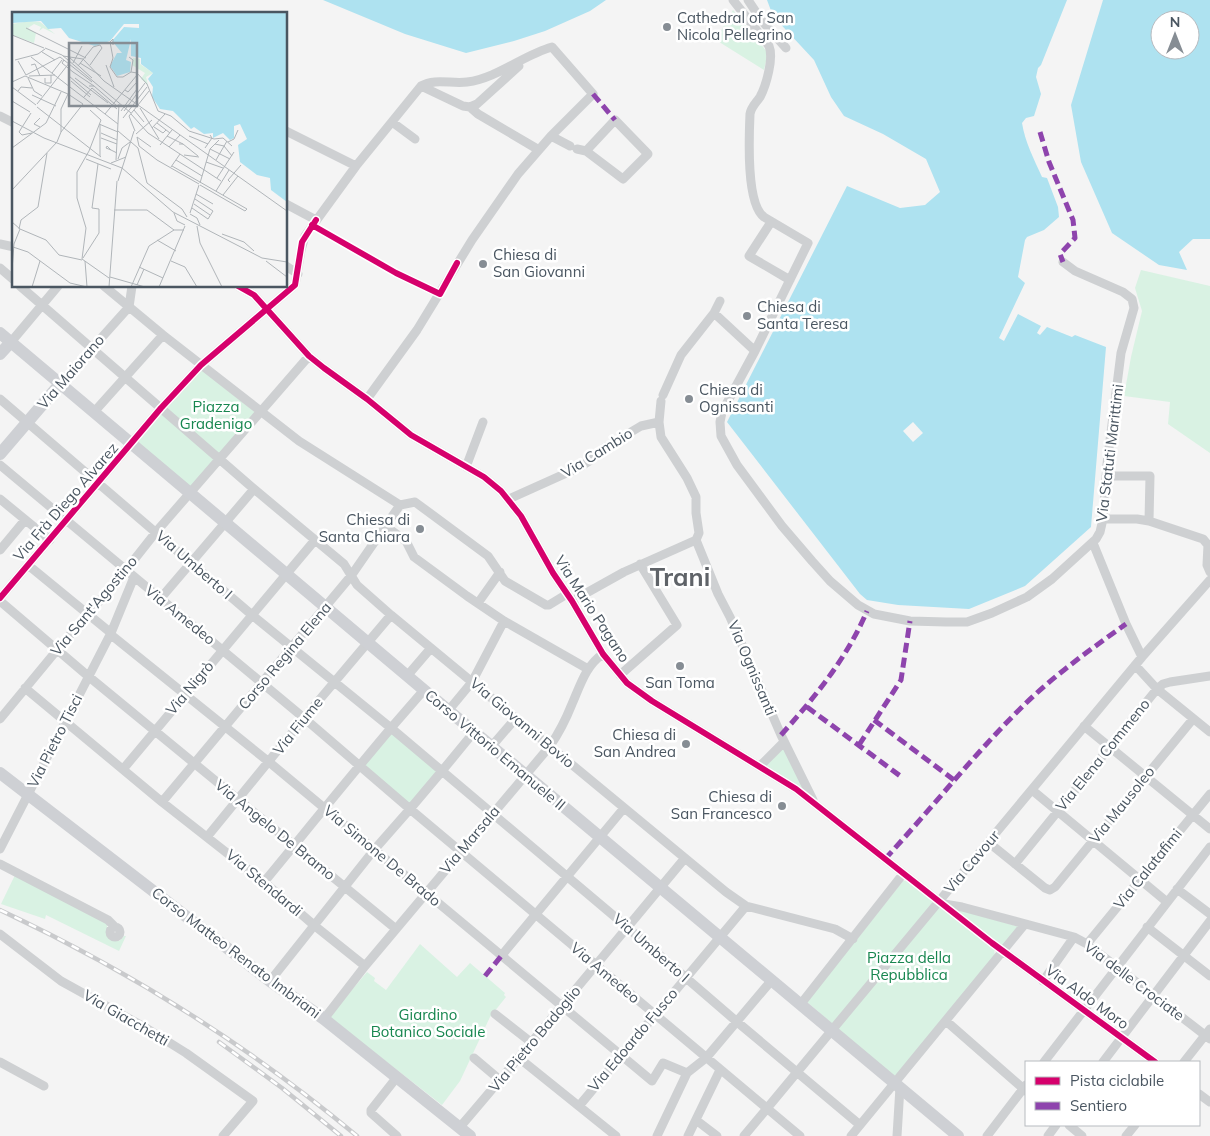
<svg xmlns="http://www.w3.org/2000/svg" width="1210" height="1136" viewBox="0 0 1210 1136" font-family="Mulish,sans-serif">
  <style>
    .green { fill: #d9f2e3 }
    .water { fill: #aee2f0; fill-rule: evenodd }
    .pier { fill: #f4f4f4 }
    .lines { fill: none; stroke-linecap: round; stroke-linejoin: round }
    .street { stroke: #ced0d2; stroke-width: 9 }
    .secondary { stroke: #ced0d4; stroke-width: 12 }
    .rail-casing { stroke: #c9cacc; stroke-width: 4.5 }
    .rail { stroke: #fff; stroke-width: 2.5; stroke-dasharray: 8; stroke-linecap: butt }
    .quiet { stroke: #8e44ad; stroke-width: 5; stroke-dasharray: 10 5; stroke-linecap: butt }
    .cycleway-casing { stroke: #fff; stroke-width: 9 }
    .cycleway { stroke: #d6006c; stroke-width: 6 }
    .poi-dot { fill: #868d94; stroke: #fff; stroke-width: 2 }
    .labels { text-anchor: middle; stroke-width: 5; stroke-linejoin: round; paint-order: stroke }
    .poi-label { font-size: 15px; fill: #4a5661; stroke: #fff; text-anchor: start }
    .street-label { font-size: 15px; fill: #4a5661; stroke: #fff }
    .park-label { font-size: 15px; fill: #17864f; stroke: #fff }
    .town-label { font-size: 25px; font-weight: bold; fill: #5f6368; stroke: #fff }
    .inset-road { fill: none; stroke: #b0b5b9; stroke-width: 1 }
    .view { fill: #868d94; fill-opacity: 0.15; stroke: #868d94; stroke-width: 2.5 }
    .inset-edge { fill: none; stroke: #4a5661; stroke-width: 2.5 }
  </style>
  <rect width="100%" height="100%" fill="#f4f4f4"/>
  <path class="green" d="M733,10L768,53L764,70L716,40Z
    M1141,270L1210,286V453L1168,424L1170,402L1124,396L1131,357L1142,311L1135,288Z
    M202,370L256,413L220,455L166,408Z
    M162,412L216,459L190,490L135,445Z
    M391,731L439,772L410,806L362,766Z
    M783,744L811,799L763,766Z
    M15,875L107,923V936L111,940L119,941L124,936H126L119,951L46,915L45,919L1,904Z
    M903,881H907L994,949L995,956L898,1074L893,1076L807,1002Z
    M957,909L1020,927L1003,948L954,911Z
    M420,944L457,977L470,963L505,993L504,995L506,997L490,1017L460,1081L442,1105L329,1017L367,972L375,978L374,981L386,990Z"/>
  <path class="water" d="M323,0H606L590,11L545,31L514,41L466,53L405,34Z
    M767,0H1067L1041,65L1038,68L1036,77L1041,94L1034,116L1026,118L1022,123C1025,142 1034,159 1042,177L1047,178L1058,207L1059,217L1044,230L1027,237L1025,240L1018,277L1025,283L999,338L1004,341L1018,314L1041,326L1037,333L1040,335L1047,327L1072,337L1075,335L1106,347L1091,527L1025,586L969,609L898,605L867,600L860,594L727,422L847,186L900,208L925,205L940,192L926,159L883,134L844,116L831,97L814,60L773,16Z
    M1103,0H1210V239H1193L1179,252L1187,270L1159,265L1112,233L1081,162L1071,105ZM1160,20H1190V50H1160Z"/>
  <path class="pier" d="M913,422L923,433L913,442L903,431Z"/>
  <g class="lines">
    <path class="street" d="M733,0L769,46C774,58 766,86 760,97C756,103 751,107 750,114C749,137 746,204 764,217L808,243L755,351L722,412L720,422L721,436L737,465L782,526L812,561L830,581L858,605L874,614L910,621L946,622H967L992,613L1027,597L1052,579L1096,539L1100,532L1103,519L1107,464L1121,353L1134,308L1132,299L1123,292L1075,271L1063,262
      M748,0L762,21L786,48
      M421,86L463,106L470,107L477,104L519,66
      M470,107L478,114L539,150
      M0,116L14,123
      M392,122L415,139
      M286,131L356,166
      M551,136L570,146
      M577,149L586,151L623,179L648,154L615,120L586,151
      M286,204L316,220
      M771,222L749,256L790,280
      M0,244L14,247
      M286,266L298,274
      M0,268L14,280
      M20,286L254,489L344,564L357,585L391,615L726,892L746,906L835,929L853,939
      M104,286L163,335L299,441L400,505
      M238,286L254,295L309,356L324,368L367,399L411,435L484,477L501,491L521,516L553,573L572,601L603,654L627,683L652,701L796,789L992,943L1155,1062
      M714,313L755,351
      M11,342L58,286
      M60,384L129,307L132,286
      M663,395L681,355L714,313L720,301
      M0,399L252,615L391,728L424,690
      M661,401L659,422L661,437L687,478L696,497V513L699,533L696,540
      M94,412L163,335
      M0,465L304,718L410,809L442,771L391,728C348,779 306,831 264,882
      M466,467L483,422
      M1106,476H1150L1149,521
      M0,499L50,540
      M509,499L580,467L591,460L604,448L641,426L659,422
      M400,505L415,502L488,556L505,581L546,605H549L567,594
      M1103,519H1137L1149,521L1203,539L1208,545L1207,565L1210,572
      M385,526L406,541L414,557L467,596L504,621L588,669
      M696,540L718,594L730,617L781,735L813,800
      M1093,543L1126,624L1142,657
      M0,550L25,520
      M28,565L111,633
      M0,598L161,408L201,365L295,285L301,250L305,236L356,166L421,86C435,78 451,84 467,82C498,78 523,55 552,47L593,94L551,136L518,174L472,240L417,330L367,399
      M160,599L254,489
      M0,601L88,676L396,929
      M572,601L624,572L696,540
      M478,603L500,572
      M110,634L269,762L652,1081L663,1063L687,1073
      M1135,665L1157,689L1210,732
      M620,675L677,625L640,564
      M407,676L431,648
      M25,688L162,802L264,882L315,926L365,966
      M448,711L472,682L504,621
      M0,719L57,650L126,570L156,532L309,356
      M1084,726L1210,829
      M474,732L442,771L627,927L736,1021L860,1125
      M491,747L516,718
      M760,766L784,742
      M124,768L315,540
      M1032,790L1167,902
      M162,802L351,576L400,505
      M207,837L304,718L391,615
      M988,842L1045,888L1050,890L1055,887L1193,719
      M0,849L111,633L134,577
      M0,864L108,920L115,927
      M1015,864L1157,689L1163,684L1170,682L1210,676
      M1177,889L1210,914
      M944,904L962,907L1074,937L1087,944L1210,1039
      M1147,927L1210,976
      M110 932a5 5 0 1 1 10 0a5 5 0 1 1-10 0Z
      M0,934L61,981L146,1028L186,1053L253,1101L223,1136
      M1087,944L1210,794
      M502,955L624,808
      M270,981L374,850L410,809L800,1136
      M1043,981L1074,937
      M800,1005L903,874
      M495,1014L532,1043
      M324,1019L365,966L550,746C559,733 566,719 572,704C580,686 586,665 603,654
      M946,1021L1026,1091
      M474,1058L500,1080
      M519,1058L616,1136
      M0,1062L44,1086
      M1044,1062L1210,847
      M1103,1062L1210,921
      M1184,1062L1210,1029
      M1199,1094L1210,1102
      M579,1106L746,906
      M696,1120L717,1136
      M1069,1125L1082,1136
      M460,1127C536,1038 610,948 685,858
      M397,1136L371,1113V1110L397,1077
      M657,1136L687,1073L706,1058L771,981
      M688,1136L720,1070
      M744,1136L1142,657L1210,580
      M851,1136L1025,924
      M897,1136L900,1087
      M987,1136L1026,1085
      M1048,1136L1056,1125
      M1126,1136L1135,1125"/>
    <path class="secondary" d="M0,333L424,690L958,1136
      M0,354L11,342
      M0,454L60,384
      M0,773L270,981L324,1019L470,1136"/>
    <defs>
      <path id="rail" d="M0,910C128,970 248,1045 357,1136
        M219,1042L282,1088L341,1136"/>
    </defs>
    <use href="#rail" class="rail-casing"/>
    <use href="#rail" class="rail"/>
    <path class="quiet" d="M593,94L615,120
      M1040,132L1049,162L1073,220L1075,238L1060,254L1063,262
      M807,707L903,778
      M874,720L954,780
      M781,735C815,697 847,658 867,611
      M859,745L901,680L910,621
      M885,859C932,808 975,753 1025,704C1056,674 1091,649 1126,624
      M485,976L502,955"/>
    <defs>
      <path id="cycleway" d="M312,225L396,273L440,294L457,263
        M238,286L254,295L309,356L324,368L367,399L411,435L484,477L501,491L521,516L553,573L572,601L603,654L627,683L652,701L796,789L992,943L1155,1062
        M0,598L161,408L201,365L295,285L302,242L316,220"/>
    </defs>
    <use href="#cycleway" class="cycleway-casing"/>
    <use href="#cycleway" class="cycleway"/>
  </g>
  <g class="poi-dot">
    <circle cx="667" cy="27" r="5"/>
    <circle cx="483" cy="264" r="5"/>
    <circle cx="747" cy="316" r="5"/>
    <circle cx="689" cy="399" r="5"/>
    <circle cx="420" cy="529" r="5"/>
    <circle cx="680" cy="666" r="5"/>
    <circle cx="686" cy="744" r="5"/>
    <circle cx="782" cy="806" r="5"/>
  </g>
  <g class="labels">
    <g class="poi-label">
      <text x="677" y="23">Cathedral of San<tspan x="677" dy="17">Nicola Pellegrino</tspan></text>
      <text x="493" y="260">Chiesa di<tspan x="493" dy="17">San Giovanni</tspan></text>
      <text x="757" y="312">Chiesa di<tspan x="757" dy="17">Santa Teresa</tspan></text>
      <text x="699" y="395">Chiesa di<tspan x="699" dy="17">Ognissanti</tspan></text>
      <text x="410" y="525" text-anchor="end">Chiesa di<tspan x="410" dy="17">Santa Chiara</tspan></text>
      <text x="680" y="688" text-anchor="middle">San Toma</text>
      <text x="676" y="740" text-anchor="end">Chiesa di<tspan x="676" dy="17">San Andrea</tspan></text>
      <text x="772" y="802" text-anchor="end">Chiesa di<tspan x="772" dy="17">San Francesco</tspan></text>
    </g>
    <g class="street-label">
      <text transform="translate(71 372) rotate(-49)" y="5">Via Maiorano</text>
      <text transform="translate(597 453) rotate(-32)" y="5">Via Cambio</text>
      <text transform="translate(1110 453) rotate(-83)" y="5">Via Statuti Marittimi</text>
      <text transform="translate(66 502) rotate(-49)" y="5">Via Frà Diego Alvarez</text>
      <text transform="translate(194 565) rotate(41)" y="5">Via Umberto I</text>
      <text transform="translate(94 606) rotate(-50)" y="5">Via Sant'Agostino</text>
      <text transform="translate(592 609) rotate(57)" y="5">Via Mario Pagano</text>
      <text transform="translate(180 615) rotate(39)" y="5">Via Amedeo</text>
      <text transform="translate(285 656) rotate(-50)" y="5">Corso Regina Elena</text>
      <text transform="translate(752 668) rotate(67)" y="5">Via Ognissanti</text>
      <text transform="translate(190 688) rotate(-50)" y="5">Via Nigrò</text>
      <text transform="translate(522 723) rotate(40)" y="5">Via Giovanni Bovio</text>
      <text transform="translate(298 726) rotate(-51)" y="5">Via Fiume</text>
      <text transform="translate(55 741) rotate(-63)" y="5">Via Pietro Tisci</text>
      <text transform="translate(495 750) rotate(40)" y="5">Corso Vittorio Emanuele II</text>
      <text transform="translate(1103 755) rotate(-51)" y="5">Via Elena Commeno</text>
      <text transform="translate(1122 805) rotate(-51)" y="5">Via Mausoleo</text>
      <text transform="translate(275 830) rotate(39)" y="5">Via Angelo De Bramo</text>
      <text transform="translate(470 840) rotate(-50)" y="5">Via Marsala</text>
      <text transform="translate(382 856) rotate(40)" y="5">Via Simone De Brado</text>
      <text transform="translate(972 862) rotate(-50)" y="5">Via Cavour</text>
      <text transform="translate(1148 869) rotate(-51)" y="5">Via Calatafimi</text>
      <text transform="translate(264 883) rotate(40)" y="5">Via Stendardi</text>
      <text transform="translate(651 948) rotate(41)" y="5">Via Umberto I</text>
      <text transform="translate(236 953) rotate(37)" y="5">Corso Matteo Renato Imbriani</text>
      <text transform="translate(605 973) rotate(40)" y="5">Via Amedeo</text>
      <text transform="translate(1134 981) rotate(37)" y="5">Via delle Crociate</text>
      <text transform="translate(1087 997) rotate(36)" y="5">Via Aldo Moro</text>
      <text transform="translate(126 1018) rotate(30)" y="5">Via Giacchetti</text>
      <text transform="translate(535 1039) rotate(-50)" y="5">Via Pietro Badoglio</text>
      <text transform="translate(633 1040) rotate(-50)" y="5">Via Edoardo Fusco</text>
    </g>
    <g class="park-label">
      <text x="216" y="412">Piazza<tspan x="216" dy="17">Gradenigo</tspan></text>
      <text x="909" y="963">Piazza della<tspan x="909" dy="17">Repubblica</tspan></text>
      <text x="428" y="1020">Giardino<tspan x="428" dy="17">Botanico Sociale</tspan></text>
    </g>
    <g class="town-label">
      <text x="680" y="586">Trani</text>
    </g>
  </g>
  <g transform="translate(12 12)">
    <rect width="275" height="275" fill="#f4f4f4"/>
    <path d="M18,9L28,10L43,22L31,16L27,19L29,15L22,12L16,16L24,21L22,31L0,23V12ZM121,46L128,47V52L141,61L134,65L136,73L129,67L133,61L120,53Z" fill="#d9f2e3"/>
    <path d="M0,0H275V190L259,178L258,166L245,163L228,150L226,133L235,127L228,112L222,114V126L218,128L211,121L201,126V121L192,122L182,115L179,117L161,99L148,97L140,85L141,75L136,67L141,61L129,52V46L119,44V27L114,48L119,50L118,60L105,64L98,54L105,41H110L100,29L112,15L127,16V12H112L98,29L83,34L57,26L49,16L36,17L29,9L0,11Z" fill="#aee2f0"/>
    <path class="inset-road" d="M14,16L74,46M0,23L32,36M101,33V27L98,30L101,46M33,36L50,43L119,101M30,40L43,48M51,44L71,47L92,69L126,93L137,79M19,45L106,112M48,45L80,70M57,45L80,66M101,46L98,55L105,65H111L119,60L121,48L117,45M3,48L26,42L33,37M52,48L50,51L61,60L82,74H77M6,49L14,63M61,51L70,34M68,51L89,64M19,53L23,52L28,64M78,53L90,36L88,33L81,35M94,53L102,75M66,54L81,35M119,60L125,61L135,72L146,99L159,104L177,119L202,127L211,126L220,134M40,61L50,48M14,63L48,45M17,64L43,63M57,64L79,83M16,66L22,79L30,84M33,66V71H39V63M63,66L96,91M59,69L78,85M0,70L13,64L56,82L71,92L49,120M82,74L105,94M0,75L24,93M113,78L116,80L124,71M6,79L9,75L20,76M20,83L44,94M72,85L80,76L105,97M0,89L18,100M25,92L58,50M25,95L89,145M128,96L147,127M122,98L132,110M109,99L125,77M112,99L133,71M19,101L7,120L10,123L20,121M93,102L125,63M119,102L136,121L209,169M28,106L22,112L28,115M111,106L135,75M0,109L32,126L110,156L161,200L250,246L275,250M145,111L158,121M87,112L106,120M88,112V144M142,115L151,121L154,118M140,116L153,102M106,119L126,136L135,171L170,197L175,205M123,119L117,104L126,93L275,199M89,121L105,128M124,122L140,108M155,124L171,132H167M177,124L196,132M125,125L127,134L145,148L187,172M125,125L139,135M89,126L105,132M216,130L222,127L226,118M171,132L186,144M203,132L212,134L220,144M148,133L160,118M157,135L168,123M0,136L34,111L49,80M193,136L200,126L198,123M198,137L218,147M99,138L95,134L94,136L99,138L105,141M77,139L89,108L78,98M172,143L187,145M74,147L99,157M106,147L110,136L118,130M104,148L107,92M164,148L190,164M204,148L215,129M194,150L211,156M99,151L114,145M160,154L235,197L233,199L188,173M159,155L168,142M205,166L222,140M106,169L122,119M218,170L216,168L229,153M188,171L198,137L207,128M0,178L45,130L49,120V97L56,82M204,179L217,158M184,182L201,192M211,183L226,164M182,192L198,203M180,196L196,207L201,199L183,187M102,198H135L162,218H172M162,201L165,209L173,213M178,201L187,173M178,202L185,206L188,213M0,210L8,217L34,228L47,243L70,248M185,214L188,231L210,275M7,217L9,208L26,195L35,141M210,222L232,230L242,239M145,228L164,239M1,235L16,240L58,271L75,275M71,246L87,221V197L80,196L86,152M70,247L74,216L65,186V160L77,139M70,247L97,266M73,249L75,275M159,249L173,255L185,275M254,249L275,265M127,255L151,266M0,258L2,232L8,217M98,265L133,275M125,273L132,257M20,275L28,249M97,275L105,169M119,275L137,234L162,218M147,275L173,214"/>
    <path class="view" d="M57,31H125V94H57Z"/>
    <rect width="275" height="275" class="inset-edge"/>
  </g>
  <rect x="1025" y="1061" width="175" height="65" fill="#ffffff" stroke="#b7bbc0"/>
  <rect x="1035" y="1077" width="25" height="8" fill="#d6006c" stroke="#b7bbc0"/>
  <text x="1070" y="1086" font-size="15" fill="#4a5661">Pista ciclabile</text>
  <rect x="1035" y="1102" width="25" height="8" fill="#8e44ad" stroke="#b7bbc0"/>
  <text x="1070" y="1111" font-size="15" fill="#4a5661">Sentiero</text>
  <g transform="translate(1175 35)"><circle r="24" fill="#ffffff" stroke="#b7bbc0"/>
  <path d="M0-4L9 19L0 12L-9 19Z" fill="#868d94"/>
  <text y="-8" font-size="14" font-weight="bold" text-anchor="middle" fill="#4a5661">N</text>
  </g>
</svg>
